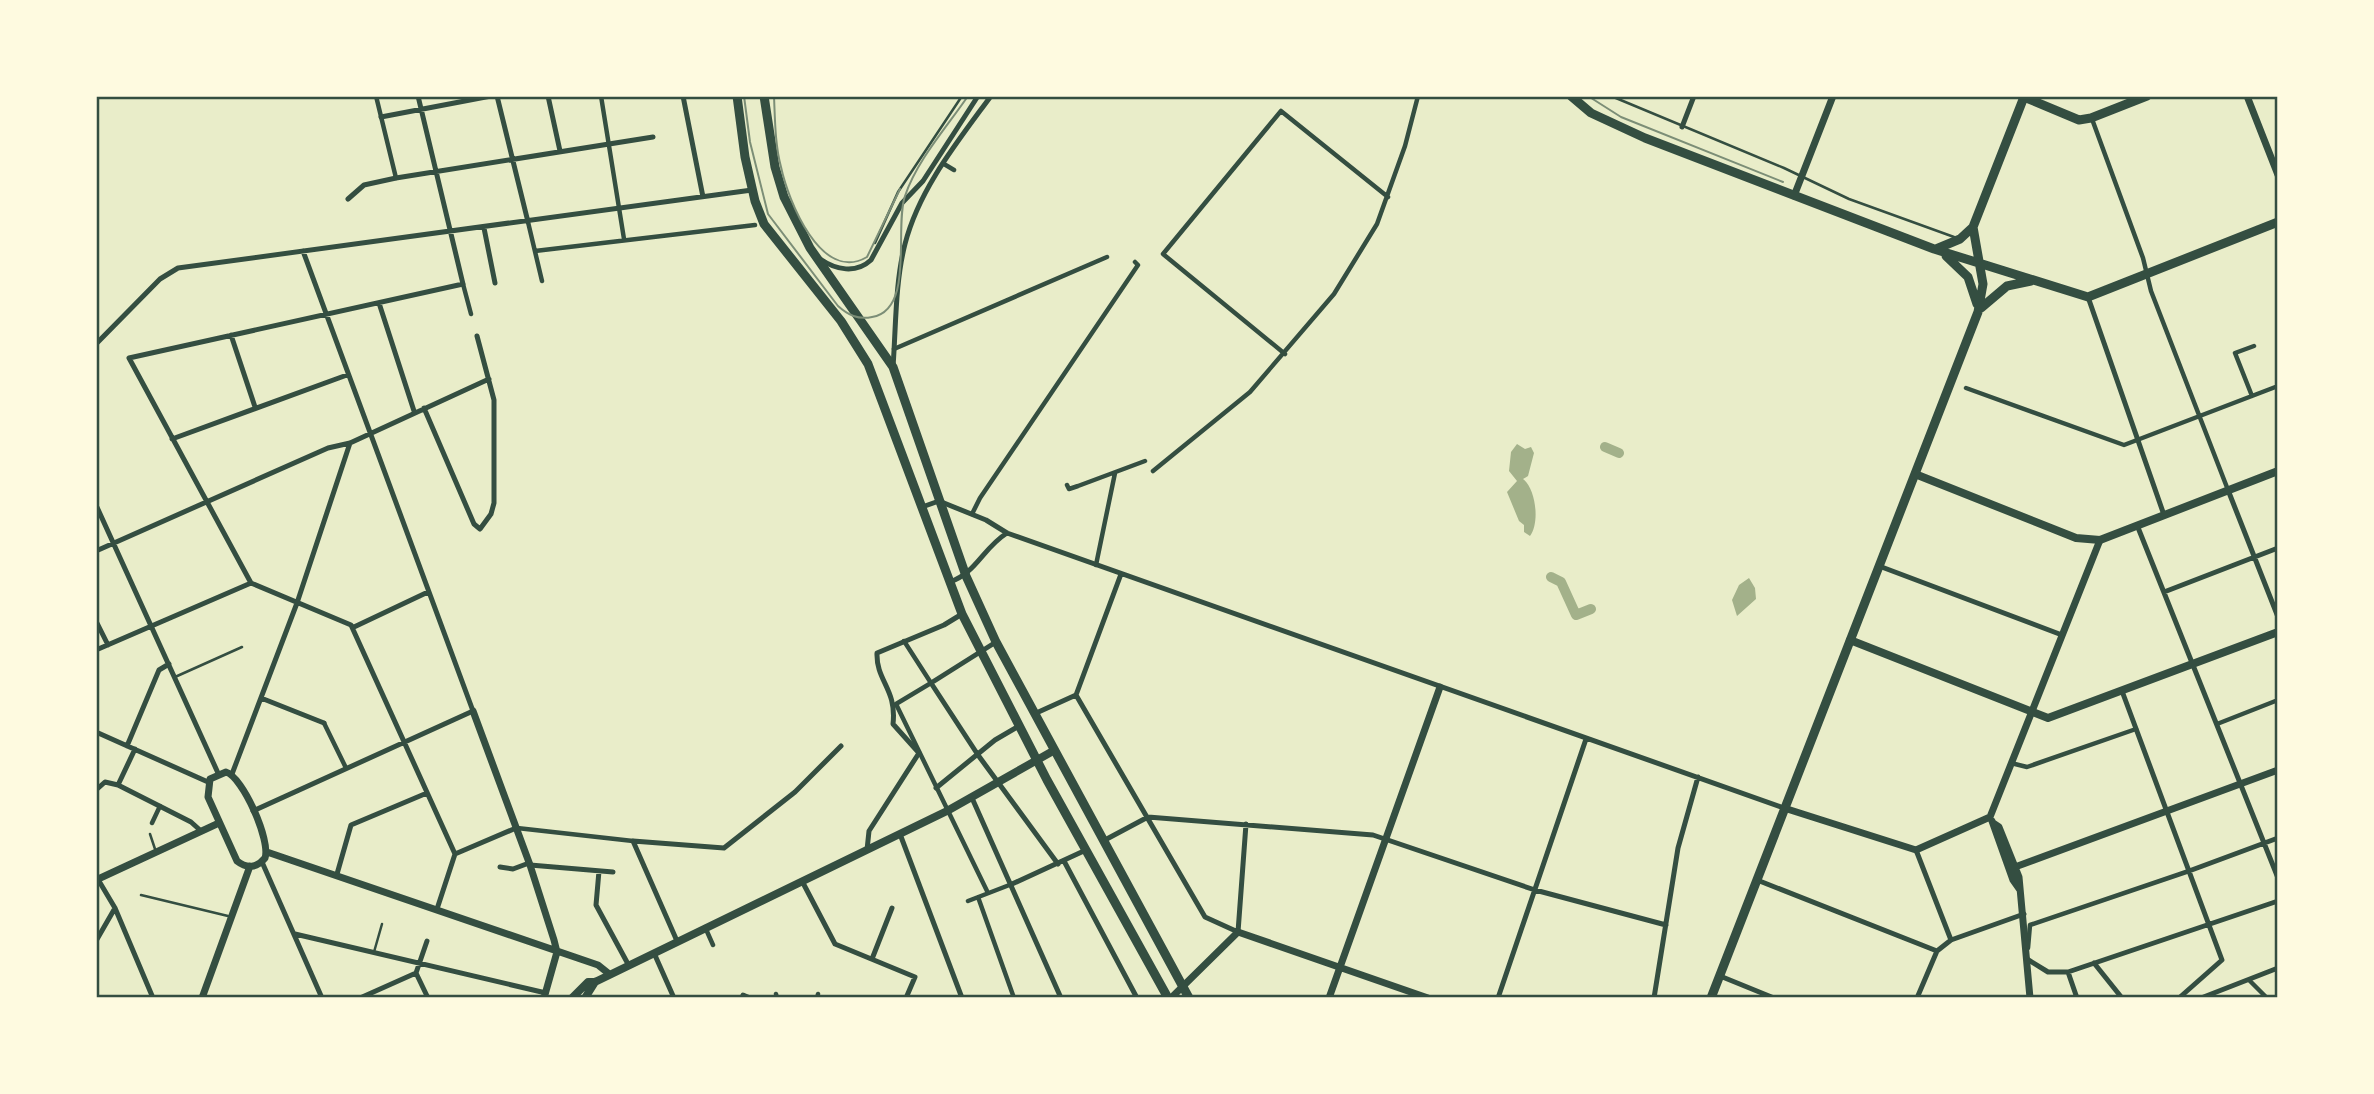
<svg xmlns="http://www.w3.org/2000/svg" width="2374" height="1094" viewBox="0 0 2374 1094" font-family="'Times New Roman',serif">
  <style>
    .water { fill: #a3b18a }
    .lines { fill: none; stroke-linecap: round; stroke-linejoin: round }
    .canal { stroke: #a3b18a; stroke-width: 10 }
    .service { stroke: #344e41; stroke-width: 2.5 }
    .pedestrian { stroke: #344e41; stroke-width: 4.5 }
    .minor { stroke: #344e41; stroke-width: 5 }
    .tertiary { stroke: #344e41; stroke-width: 7 }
    .secondary { stroke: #344e41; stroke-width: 8 }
    .primary { stroke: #344e41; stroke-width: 9 }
    .tram { stroke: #7c8e77; stroke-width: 2 }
    .neatline { fill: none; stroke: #344e41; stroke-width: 2.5 }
  </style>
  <rect width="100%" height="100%" fill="#e9edc9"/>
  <path class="water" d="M1517,444L1525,449L1531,447L1534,453L1528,476L1523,479C1536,489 1540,523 1530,536L1524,532V525L1519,521L1507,492L1517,481L1509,471L1511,452Z
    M1749,578L1755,588L1756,599L1737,616L1732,600L1739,585Z"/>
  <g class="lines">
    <path class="canal" d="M1605,447L1619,453
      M1551,577L1561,582L1576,615L1591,609"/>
    <path class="service" d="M1611,96L1784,168L1849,199L1954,237
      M875,243L898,192L962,96
      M175,677L242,647
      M150,834L156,852
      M141,895L228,916
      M374,952L382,924"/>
    <path class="pedestrian" d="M376,96L396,178
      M601,96L624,239
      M2092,119L2143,258L2151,291L2228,490
      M944,164L954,170
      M528,222L542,281
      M535,251L755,225
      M463,284L471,314
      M894,349L1107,257
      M1285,354L1163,254L1281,111L1388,197
      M1966,388L2124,445L2278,386
      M2252,396L2235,353L2254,346
      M1153,471L1250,392L1334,294L1377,224L1405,146L1418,96
      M1067,485L1069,489L1078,486L1145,461
      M972,514L980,498L1138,265L1135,262
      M1096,565L1115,473
      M904,641L931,683L896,704L988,893
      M324,723L346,768
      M2217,724L2278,700
      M2011,763L2027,767L2136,729
      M152,823L160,806
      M517,828L633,841
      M978,897L1014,998
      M968,901L1012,884
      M705,927L713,945
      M2028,948L2030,925L2189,871
      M2249,980L2267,998
      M776,994L777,998
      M817,998L818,994"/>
    <path class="minor" d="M497,96L528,222
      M548,96L560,151
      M683,96L703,197
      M381,117L491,96
      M1682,127L1694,96
      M348,199L364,185L396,178L653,137
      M484,228L495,283
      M820,259C836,270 856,274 871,260L902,203L923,181L978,96
      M2088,297L2164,515
      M379,303L414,411
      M231,335L255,407
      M96,344L160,279L178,268L752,190
      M893,367C896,327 895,283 905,244C919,189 958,141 991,96
      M424,408L474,524L480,529L491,514L494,503V400L477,336
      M172,439L347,375
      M2228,490L2278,617
      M96,505L218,773
      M922,507L939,501L986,520L1007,533L1784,808
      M2137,525L2278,878
      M96,551L328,448L350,443L489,379
      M1879,566L2062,635
      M950,582C976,573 983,548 1007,533
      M251,583L129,358L463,284L418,96
      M2164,592L2278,548
      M96,621L108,645
      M354,627L428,592
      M996,642L931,683L978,755L1058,864
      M96,650L251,583L351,625L455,854
      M2122,691L2222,960L2179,998
      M1076,695L1205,917L1238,932L1246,824
      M261,698L324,723
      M1034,714L1076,695L1121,574
      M96,732L208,782
      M127,746L159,670L169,664
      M232,774L297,603L350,443
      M118,785L135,749
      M936,788L995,740L1019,726
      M96,790L105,782L118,785L191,822L201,831
      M972,798L1061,998
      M253,811L473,711L303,251
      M900,834L962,998
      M1103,841L1148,817L1373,835L1535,890L1666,925
      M867,850L869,831L919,753L893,724C897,689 876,681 877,653L944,625L962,614
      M1916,850L1951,940
      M455,854L516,828
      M1064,861L1137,998
      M262,862L322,998
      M530,865L613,872
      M500,867L513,869L529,863
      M599,871L596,905L628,964
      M2189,871L2278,838
      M337,874L351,825L427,793
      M96,876L115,908L153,998
      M1757,880L1937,951
      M802,881L835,944L915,977L906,998
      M1012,884L1086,850
      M437,909L455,854
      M295,934L546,993
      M96,941L115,908
      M677,941L633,841L724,848L795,792L841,746
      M654,953L674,998
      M872,959L892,908
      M2027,959L2048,972H2068L2278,901
      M2094,963L2122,998
      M2068,972L2077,998
      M416,973L427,941
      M416,973L428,998
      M1720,976L1774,998
      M360,998L416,973
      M742,998L743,995L750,998
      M1498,998L1586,739
      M1654,998L1678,848L1698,777
      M1917,998L1937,951L1951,940L2024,914
      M2201,998L2278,968"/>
    <path class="tertiary" d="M2247,96L2278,175
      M1794,196L1833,96
      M473,711L530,865L554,940L557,952L544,998
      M226,772C243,777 271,841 265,858C257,868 247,869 237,861L208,797L210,779Z
      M1784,808L1916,850L1990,817
      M1990,817L2100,540
      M1992,821L2013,880L2020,890
      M1993,823L1999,827L2019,877L2030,998
      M267,852L598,965L608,973
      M2015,867L2278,770
      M96,880L219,823
      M202,998L250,866
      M1171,998L1238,932L1428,998
      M1329,998L1440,687"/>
    <path class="secondary" d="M1915,474L2076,538L2100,540L2278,471
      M1850,640L2048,718L2278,632
      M572,998L588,982H595L947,811L1053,751
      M585,998L595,982"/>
    <path class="primary" d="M737,96L745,157L755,201L764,224L841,321L868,364L962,614L1047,780L1168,998
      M764,96L775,167L784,197L810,248L893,367L966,576L996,642L1189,998
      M1571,96L1591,113L1645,138L1934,249L2088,297L2278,222
      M2024,97L2079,120L2091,118L2147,96
      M1936,249L1960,239L1973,227
      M1946,256L1968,277L1977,304
      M1981,308L2007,286L2031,281
      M1711,998L1978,312L1983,284L1973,227L2024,97"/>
    <path class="tram" d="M744,96L750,142L768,214L838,306C848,315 858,320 872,317C915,310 894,227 905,196C917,160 947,127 968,96
      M774,96C775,119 775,145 781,167C788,200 821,284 867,257L900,189
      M1588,96L1621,117L1783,182"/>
  </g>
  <rect width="2374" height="1094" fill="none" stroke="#fefae0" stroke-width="196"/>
  <rect x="98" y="98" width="2178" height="898" class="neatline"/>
</svg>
